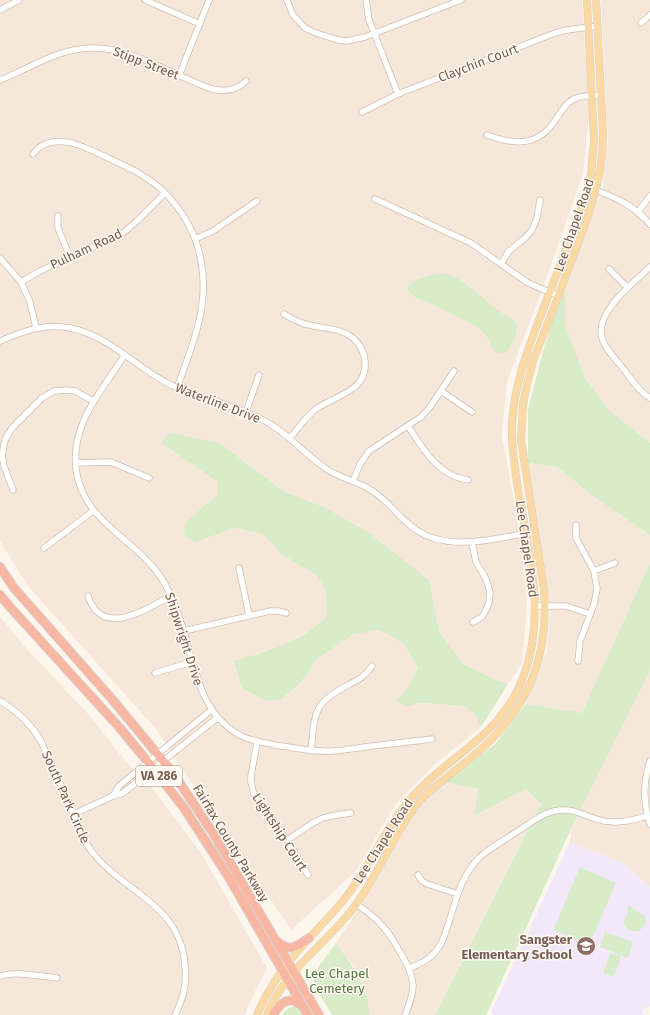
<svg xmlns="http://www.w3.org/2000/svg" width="650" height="1015" font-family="'Fira Sans',sans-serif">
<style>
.residential{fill:#f5e8da}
.education{fill:#f3e8fa}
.green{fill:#d8ecc9}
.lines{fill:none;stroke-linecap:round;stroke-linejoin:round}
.minor-casing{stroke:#d1beb0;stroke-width:7}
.major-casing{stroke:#dad1cd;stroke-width:8}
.highway-casing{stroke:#dad1cd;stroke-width:10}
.minor{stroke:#fff;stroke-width:5.5}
.major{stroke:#fbd9a5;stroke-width:7}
.highway{stroke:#f7b7a3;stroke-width:8}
.labels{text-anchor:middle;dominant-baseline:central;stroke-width:3;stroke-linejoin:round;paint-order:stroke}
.shield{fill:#fffaf3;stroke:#a28b7f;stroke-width:1}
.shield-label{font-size:12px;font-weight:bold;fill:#7a5c4d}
.street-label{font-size:13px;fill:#7a5c4d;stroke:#fffaf3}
.education-label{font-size:13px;font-weight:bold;fill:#785e54;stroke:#fffaf3;text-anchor:end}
.park-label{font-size:13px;fill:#537a41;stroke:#fffaf3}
</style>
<rect width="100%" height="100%" fill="#fdf6ec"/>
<path class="residential" d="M0,0H582L589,115L583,174L541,293L507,381L502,435L520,536L527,605L522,663L508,684L498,681L463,664L439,631L429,580L322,506L285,492L220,443H161L219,482L217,495L187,522L196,542L235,528L263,534L281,554L317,576L325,589L327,616L318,626L284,645L234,661L301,682L317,659L352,635L379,630L404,644L418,668L405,693L395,701L407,706L421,703L463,706L475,714L481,727L434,765L395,805L356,871L291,930L155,728L28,586L0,541Z
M601,0H650V443L610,411L585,378L565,324V282L601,194L608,144Z
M528,463L558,467L591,495L650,535V563L582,714L526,704L547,651L550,610Z
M0,617L27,649L91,717L126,762L150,785L201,853L267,968L248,1005L245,1015H0Z
M650,671V887L623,863L570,842L571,829Z
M445,782L479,789L475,816L526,789L541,803L435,1015H369L366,992L355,968L336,943L372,888L411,817Z"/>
<path class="education" d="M570,842L623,863L650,887V1006L642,1011L644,1015H494L491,1012Z"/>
<path class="green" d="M442,273C463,277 479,295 495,308C501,313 509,317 516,322C519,332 512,345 506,353H500L494,351L487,337L479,328L442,309L415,297L408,291V287C414,278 432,275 442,273Z
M565,282V324L585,378L610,411L650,443V535L591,495L558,467L528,463V409L545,344Z
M169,433L220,443L285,492L322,506L368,532L429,580L439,631L463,664L498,681L508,684L481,727L475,714L463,706L421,703L407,706L395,701L405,692L418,668L404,644L379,630L352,635L317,659L301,682L280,700L267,701L242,688L234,661C267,651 303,642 327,616L325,589L317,576L281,554L263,534L235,528L196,542L184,536L186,522L217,495L218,482L161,443Z
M650,563V671L571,829L486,1015H435L541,804L526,789L474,816L479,789L445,782L495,744L526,704L582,713Z
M580,867L616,883L589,945L553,930Z
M629,905C631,907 633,909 635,910C643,916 648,912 645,925L639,931C631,932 626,930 623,923L628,912L626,910Z
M605,932L633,942L628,958L600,947Z
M336,943C352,965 369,987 369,1015H332L315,986L312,976Z
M610,953L621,956L614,977L603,973Z
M304,984L323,1015H282L285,1011L291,1007H293Z"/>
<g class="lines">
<g class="minor-casing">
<path id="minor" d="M145,0L200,24
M287,0L293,15L305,28L316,33L338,40L347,41L365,37L461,0
M366,0L369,20L398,94
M0,10L19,0
M641,23L650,15
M179,76L209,0
M0,80C31,68 60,47 95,48C127,48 160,68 190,80C199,84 208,89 218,90C230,91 238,89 246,81
M362,112L398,94L555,33L567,30L598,26
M487,135C512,144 536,148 554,122C560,114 564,104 574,99C582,95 592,96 601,95
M33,154C51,129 86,147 108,158C130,168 152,178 169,197C185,215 197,237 201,261C210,306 192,346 177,388
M593,189C619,199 631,204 650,224
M375,199L471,243L528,283L559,296
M638,212L650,196
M58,216V228L70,257
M195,239L213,231L257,201
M0,258L21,282L30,302L36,328
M501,264L509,251L525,238L532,230L537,218L540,200
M650,267C633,284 595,311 602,338C605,349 614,357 621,366C630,377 638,391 650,398
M609,269L628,288
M21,282L40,271L123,233L137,221L165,193
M284,314C292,319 300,323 309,325C321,328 336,328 347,334C355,338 361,346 364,355C372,391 337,394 316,409C306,416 298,429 290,438
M0,341C24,331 44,323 70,328C107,335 135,366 167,383C174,387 182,389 189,392C214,401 240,408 263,420C287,432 303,453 325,468C339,478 357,481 371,490C395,505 403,528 433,538C466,548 501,537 535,532
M124,356C101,392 71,423 76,469C83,525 140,539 165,584C173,599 179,615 184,632C195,669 201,713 238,734C249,741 262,742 275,745C291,747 307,751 323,751C337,752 351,749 364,747C387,744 409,742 432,739
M441,391L472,412
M246,412L259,375
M408,426C423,449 438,476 468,480
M76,463L111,462L149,478
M353,481L360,464L369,451L421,417L430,407L454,371
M13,490L4,466L2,455L5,440L12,428L42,398L54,391L67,390L75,391L93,401
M576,525V538L594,571L597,589L594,604L580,641L578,661
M472,543L476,562L486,579L490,592L489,603L486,610L482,617L473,622
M44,548L93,511
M239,568L249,615
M594,571L615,563
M88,596C102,639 146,609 171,596
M535,606H566L590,614
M184,631L270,611H278L286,613
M155,673L192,662
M0,701C18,711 30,723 41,741C51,765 63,789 73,813C78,825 82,838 90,849C122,893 180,902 185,965C187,982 183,1000 175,1015
M257,742L251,776V782L254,794L287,840L308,875
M311,751C315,713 312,704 348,685C358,680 366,676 372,666
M650,761C643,782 643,803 650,824
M113,796L119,786L211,710
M74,814L113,796L123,793L217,718
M287,840C299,833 310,823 323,818C332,815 342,814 351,813
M418,875L422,881L427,884L458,894
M356,904C378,918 389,931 401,954C407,964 412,973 413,985C413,996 409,1005 405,1015
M409,968C424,963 433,957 441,944C454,915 456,879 481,856C493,846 508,838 521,829C535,820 548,809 565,810C577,810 586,816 596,819C614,825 630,821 647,816
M0,976C18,971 38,976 57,978"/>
</g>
<g class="major-casing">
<path id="major" d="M257,1015C268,989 284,966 303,945C318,928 335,912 349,893C372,862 387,825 413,796C452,753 500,737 523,678C547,615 529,553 518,489C515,468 511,447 512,425C514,382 530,344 545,304C559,269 572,234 585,199L591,174L594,140L587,0
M267,1015C282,975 319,949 346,917C375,884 389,841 415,807C431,787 453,773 472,757C527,712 549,660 544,590L521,440L523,405L527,384L533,361C546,328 559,295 571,262C588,217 603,183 603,133L596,0"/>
</g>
<g class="highway-casing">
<path id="highway" d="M0,567L14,588L111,698L173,773L213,833L319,1015
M0,595L10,607L119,727L148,762L184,808L228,876L308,1015
M277,941C289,953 298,946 309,938
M273,1015C280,1003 290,994 302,1006"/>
</g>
<use href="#minor" class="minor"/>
<use href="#major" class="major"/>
<use href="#highway" class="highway"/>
</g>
<defs>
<g id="school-disc" transform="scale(1)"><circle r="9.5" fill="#8d6e63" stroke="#fffaf3"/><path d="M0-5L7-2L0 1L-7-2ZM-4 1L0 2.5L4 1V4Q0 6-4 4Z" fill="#fff"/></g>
</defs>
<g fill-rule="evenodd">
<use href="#school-disc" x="586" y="946"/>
</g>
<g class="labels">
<rect class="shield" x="136" y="766" width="46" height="20" rx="3"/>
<g class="shield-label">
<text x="159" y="776">VA 286</text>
</g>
<g class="street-label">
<text transform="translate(146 63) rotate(21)">Stipp Street</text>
<text transform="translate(478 63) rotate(-21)">Claychin Court</text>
<text transform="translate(574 225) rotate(-71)">Lee Chapel Road</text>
<text transform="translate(86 249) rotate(-25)">Pulham Road</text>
<text transform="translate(218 403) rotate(21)">Waterline Drive</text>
<text transform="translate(527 549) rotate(82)">Lee Chapel Road</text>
<text transform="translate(184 639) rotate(72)">Shipwright Drive</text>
<text transform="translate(66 797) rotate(66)">South Park Circle</text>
<text transform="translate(280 832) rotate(57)">Lightship Court</text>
<text transform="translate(383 841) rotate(-57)">Lee Chapel Road</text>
<text transform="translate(231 843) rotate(59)">Fairfax County Parkway</text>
</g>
<g class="education-label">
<text x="572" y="939">Sangster<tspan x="572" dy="15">Elementary School</tspan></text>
</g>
<g class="park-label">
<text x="337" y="973">Lee Chapel<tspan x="337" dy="15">Cemetery</tspan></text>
</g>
</g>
</svg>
